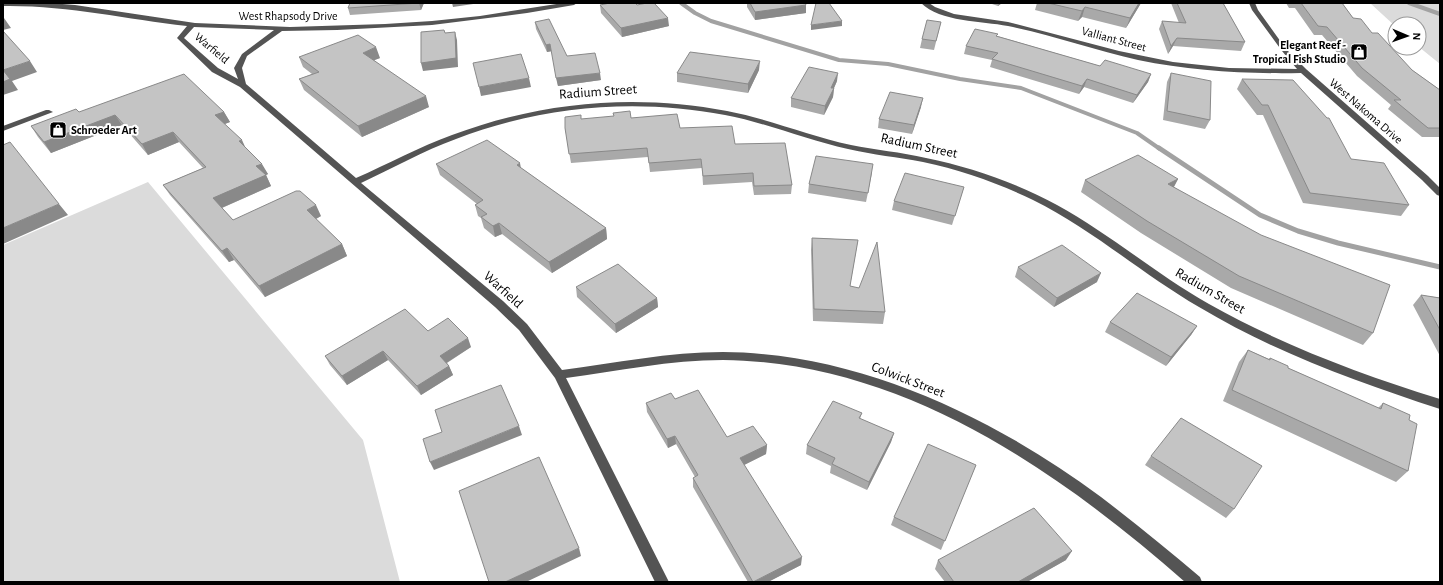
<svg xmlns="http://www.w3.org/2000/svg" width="1443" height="585" font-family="'Alegreya Sans',sans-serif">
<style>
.green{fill:#dbdbdb}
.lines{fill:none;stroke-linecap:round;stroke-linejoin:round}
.stream-far1{stroke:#a2a2a2;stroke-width:4}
.stream{stroke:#a2a2a2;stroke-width:5}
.minor{fill:#545454;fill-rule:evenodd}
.wall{fill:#a9a9a9}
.shaded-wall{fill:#898989}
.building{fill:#c4c4c4;stroke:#898989}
.labels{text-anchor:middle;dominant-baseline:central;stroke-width:4;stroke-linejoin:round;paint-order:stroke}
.far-street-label{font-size:12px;fill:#000;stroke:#fff}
.far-poi-label{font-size:12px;font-weight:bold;fill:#000;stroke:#fff;text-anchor:end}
.street-label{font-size:14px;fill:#000;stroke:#fff}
</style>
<rect width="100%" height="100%" fill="#fff"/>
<path class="green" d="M1370,3H1440V64L1419,47V24H1395V26Z
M148,182L363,440L400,582H3V245Z"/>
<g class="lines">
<path class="stream-far1" d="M681,3L695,13L711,21L839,60L888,64L960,79L1021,88L1137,133L1160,149
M1409,3L1440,14"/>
<path class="stream" d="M1159,148L1260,215L1298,231L1338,243L1440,267"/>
<path class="minor" d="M3,3H50L75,5L195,23L290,27L385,24L432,21L480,16L563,3H577L574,5L527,13L432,25L337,30L282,31L247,56L242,68L246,84L356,178C388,164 419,147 452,135C540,102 634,93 727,111C769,119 809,136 851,145C875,150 901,152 926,158C971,167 1016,183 1057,205C1110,234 1156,274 1209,304C1282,345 1360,374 1440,399V409C1357,382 1274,352 1199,307C1142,274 1092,229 1033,200C998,183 961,170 923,162C898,157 873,155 848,149C807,140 767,123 725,115C634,98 542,106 456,139C423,151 393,168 361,183L503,301L527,324L562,370C615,363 669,352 723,352C860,353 993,417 1101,497C1135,523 1168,550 1200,577L1202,582H1185C1056,469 902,362 723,360C670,360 618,371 566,378L669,582H655L555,378L519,330L495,307L240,87L212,72L177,38L187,26C125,19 66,5 3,6ZM194,27L274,30L242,54L234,68L238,79L218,68L184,38Z
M921,3H929L935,7L954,14L1008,22L1119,51L1173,62L1229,68L1297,69L1282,51L1252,10L1249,3H1255L1258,10L1286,49L1306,69L1428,176L1440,188V196L1437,195L1422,180L1301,73C1246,74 1192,71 1138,60C1094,50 1052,35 1008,26C982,21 940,22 921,3Z
M46,110H49L53,112L3,131V126Z"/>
</g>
<path class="wall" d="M350,3H424L421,10L350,15L348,8Z
M747,3H805L806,13L755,20L747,7Z
M989,3H1002L998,6Z
M1037,3H1141L1126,28L1082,17L1078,21L1035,10Z
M1171,3H1223L1245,42L1241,51L1173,46L1168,54L1159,29L1162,21L1179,23Z
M1286,3H1342L1353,18L1372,33L1412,70L1440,90V137H1422L1388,109L1391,105L1357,76L1322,35H1314L1295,8H1289Z
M600,5H637L669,26L622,37L601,13Z
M535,22L567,56L601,80L558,86L552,51L547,52L536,29Z
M941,22L934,50L920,48L922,39Z
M997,36L1100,66L1151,74L1148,82L1133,103L1084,87L1079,94L990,67L992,60L964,54L966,46Z
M299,57L380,58L374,60L429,107L362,137L304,90L299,79L312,74L303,67Z
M759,70L748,93L677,82V73Z
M1171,73L1210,120L1205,129L1163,120L1167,82Z
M1242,79L1351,159L1409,205L1401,216L1303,203L1263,115H1257L1237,89Z
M837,81L834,88L833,97L824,115L791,107V98Z
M921,107L912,134L878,128L879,119Z
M79,112H224L230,122L224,124L245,147L268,174L266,175L271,186L222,208L233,220L321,216L316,219L342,244L347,256L265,297L234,260L229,262L170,195L163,185L203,168L179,142L148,155L122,125L51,153L38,137L31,126Z
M581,115V119L631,118L680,128L735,144L792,185L791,194L754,195L752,182L703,185L702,168L650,172L648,157L571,163L565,128Z
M436,164L521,168L606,228L607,239L552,273L502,234L495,237L484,228L481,218L478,216L475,205L477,204L440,175Z
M872,173L866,202L808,193L809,184Z
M1178,179L1174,187L1373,333L1363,345L1231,288L1141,233L1081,192L1085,180Z
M964,187L952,225L892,210L894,201Z
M812,238L858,240L850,286L885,312L883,324L813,321L811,250Z
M1018,267L1097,282L1054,307L1015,277Z
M576,287L657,298L658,307L616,333L577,297Z
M1421,295L1440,298V356L1413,305Z
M1110,322L1197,326L1191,335L1166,366L1105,332Z
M428,331L471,347L447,363L449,366L453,375L421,395L388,360L347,385L330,365L325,356Z
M1248,350L1269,359L1270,358L1288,368L1378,408L1383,403L1409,420L1408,471L1396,482L1223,401L1239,362Z
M675,399L727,437L767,445L766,454L744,465L801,565L768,582H748L693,487V478L695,477L676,444L668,448L647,412L646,403Z
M862,413L860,419L894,433L891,442L867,490L830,473L831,466L806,454L807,445Z
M1151,456L1234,509L1226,518L1145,465Z
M976,465L941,550L891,525L894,517Z
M938,560H1066L1027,582H945L935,569Z"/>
<path class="shaded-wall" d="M419,3H424L421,10Z
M452,3H480L453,7Z
M999,3H1002L998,6Z
M1139,3H1141L1126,28L1130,18Z
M806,5V13L755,20V12Z
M1085,7L1082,17L1078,21L1082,11Z
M3,18H4L11,28L3,30Z
M668,18L669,26L622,37L621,28Z
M842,21V26L811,30V25Z
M455,32L457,40L458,67L423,71L421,63Z
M1177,38L1173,46L1168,54L1171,46Z
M550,44L552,51L547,52L546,45Z
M376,47L380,58L367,63L363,53Z
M30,61L37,72L12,81L18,90L3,95V70Z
M760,61L759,70L748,93V84Z
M600,73L601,80L558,86L556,78Z
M838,73L837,81L830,97L831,88Z
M1151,74L1148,82L1133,103L1137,95Z
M529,78L531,87L481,96L479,87Z
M1087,79L1084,87L1079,94L1082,86Z
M834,88L833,97L824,115L825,106Z
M426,96L429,107L362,137L358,126Z
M923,98L921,107L912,134L914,125Z
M224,112L230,122L220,126L215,115Z
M115,115L122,125L51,153L44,142Z
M173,132L179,142L148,155L142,144Z
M242,140L247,151L239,141Z
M520,163L522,174L517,165Z
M262,164L268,174L266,175L271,186L219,209L213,198L256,166Z
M1178,179L1172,190L1168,184Z
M59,204L68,215L3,244V228Z
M316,205L321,216L312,221L307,210Z
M499,223L502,234L495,237L493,226Z
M606,228L607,239L552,273L549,262Z
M342,244L347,256L265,297L259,286Z
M227,248L234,260L229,262L222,251Z
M1101,273L1097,282L1054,307L1057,298Z
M657,298L658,307L616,333L615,324Z
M1197,326L1191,335L1166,366L1171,357Z
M468,338L471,347L443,365L440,356Z
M383,351L388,360L347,385L342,376Z
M449,366L453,375L421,395L417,386Z
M519,426L522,435L434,470L430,462Z
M894,433L891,442L867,490L869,482Z
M675,436L676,444L668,448L667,439Z
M767,445L766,454L740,467V458Z
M579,548L581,556L526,582H505Z
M1072,551L1066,560L1027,582H1018Z
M802,557L801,565L768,582H753Z"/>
<path class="building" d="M350,3H419L348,8Z
M610,3H635L637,5L647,3H654L668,18L621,28L600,5Z
M750,3H805L806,5L755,12Z
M816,3H829L842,21L811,25Z
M1048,3H1139L1130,18L1085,7L1082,11Z
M1177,3H1223L1245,42L1177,38L1171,46L1162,21L1186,23Z
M1301,3H1342L1353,18L1361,19L1372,33H1378L1412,70L1440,90V128H1428L1394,100H1401L1362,68L1327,27L1318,26Z
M549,19L567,56L595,53L600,73L556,78L550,44L546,45L535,22Z
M927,20L941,22L936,41L922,39Z
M975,29L998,34L996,36L1100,66L1105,60L1151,74L1137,95L1087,79L1082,86L992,59L998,53L966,46Z
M444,30L445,33L455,32L456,58L421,63V32Z
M3,31L30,61L3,70L10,79L3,82Z
M358,35L376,47L363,53L426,96L358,126L299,79L319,72L299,57Z
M690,52L760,61L748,84L677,73Z
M521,54L529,78L479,87L473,63Z
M809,67L838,73L831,88H834L825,106L791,98Z
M1171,73L1211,81L1210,120L1167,111Z
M184,74L224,112L215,115L242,140L239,141L262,164L256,166L266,175L213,198L233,220L296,191H300L316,205L307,210L342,244L259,286L227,248L222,251L163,185L206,167L173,132L142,144L115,115L44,142L31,126L76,109L79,112Z
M1242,79L1293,80L1327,118H1329L1351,159L1384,163L1409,205L1310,193L1268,105H1262Z
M890,92L923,98L914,125L879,119Z
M630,111L631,118L677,114L680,128L732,126L735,144L785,143L792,185L754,186L753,173L703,176L701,159L649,163L647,148L569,154L565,128V117L581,115V119L614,116L613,113Z
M487,140L520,163L517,165L606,228L549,262L499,223L493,226L481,217L487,214L475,205L483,200L436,164Z
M10,142L59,204L3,228V145Z
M1138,155L1178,179L1168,184L1261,235L1390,285L1373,333L1239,276L1147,221L1085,180Z
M816,156L873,164L868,193L809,184Z
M905,173L964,187L955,216L894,201Z
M812,238L858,240L850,286L859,288L877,242L885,312L814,309Z
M1062,245L1101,273L1057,298L1018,267Z
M618,264L657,298L615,324L576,287Z
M1137,293L1197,326L1171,357L1110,322Z
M1421,295L1440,298V330Z
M405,309L428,331L448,318L468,338L440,356L449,366L417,386L383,351L342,376L325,356Z
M1248,350L1270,360V358L1288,366V368L1381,409L1383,403L1410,415L1409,420L1417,424L1408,471L1232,390Z
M501,385L519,426L430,462L423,439L442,432L435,410Z
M698,390L727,437L753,426L767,445L740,458L802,557L753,582L693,478L698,475L675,436L667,439L646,403L671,393L675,399Z
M833,401L862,413L859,418L894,433L869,482L832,464L835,458L807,445Z
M1181,418L1262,466L1234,509L1151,456Z
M928,444L976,465L945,541L894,517Z
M539,457L579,548L505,582H489L459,491Z
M1034,508L1072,551L1018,582H954L938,560Z"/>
<defs>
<g id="shop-square" transform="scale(0.9)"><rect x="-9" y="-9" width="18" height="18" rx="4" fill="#000" stroke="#fff"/><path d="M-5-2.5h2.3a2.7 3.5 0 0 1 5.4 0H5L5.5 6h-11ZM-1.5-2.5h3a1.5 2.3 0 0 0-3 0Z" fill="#fff"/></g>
</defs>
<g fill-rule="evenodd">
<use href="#shop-square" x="1359" y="52"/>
<use href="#shop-square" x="58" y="130"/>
</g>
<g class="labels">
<g class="far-street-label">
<text x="288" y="16">West Rhapsody Drive</text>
<text transform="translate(1114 39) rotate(15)">Valliant Street</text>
<text transform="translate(212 48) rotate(40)">Warfield</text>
<text transform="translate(1366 111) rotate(41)">West Nakoma Drive</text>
</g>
<g class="far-poi-label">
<text x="1346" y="45">Elegant Reef -<tspan x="1346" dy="14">Tropical Fish Studio</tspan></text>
<text x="71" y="130" text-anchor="start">Schroeder Art</text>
</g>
<g class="street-label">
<text transform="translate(598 92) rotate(-4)">Radium Street</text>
<text transform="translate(919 146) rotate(12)">Radium Street</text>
<text transform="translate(503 290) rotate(42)">Warfield</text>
<text transform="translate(1210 291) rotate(30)">Radium Street</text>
<text transform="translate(908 380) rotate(21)">Colwick Street</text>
</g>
</g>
<rect width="1443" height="585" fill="none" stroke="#000000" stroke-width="8"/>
<g transform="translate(1407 36) rotate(92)"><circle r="19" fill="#ffffff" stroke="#999999"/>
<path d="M0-3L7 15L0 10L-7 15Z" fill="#000000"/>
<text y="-6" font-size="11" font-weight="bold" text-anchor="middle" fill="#000000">N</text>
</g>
</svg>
